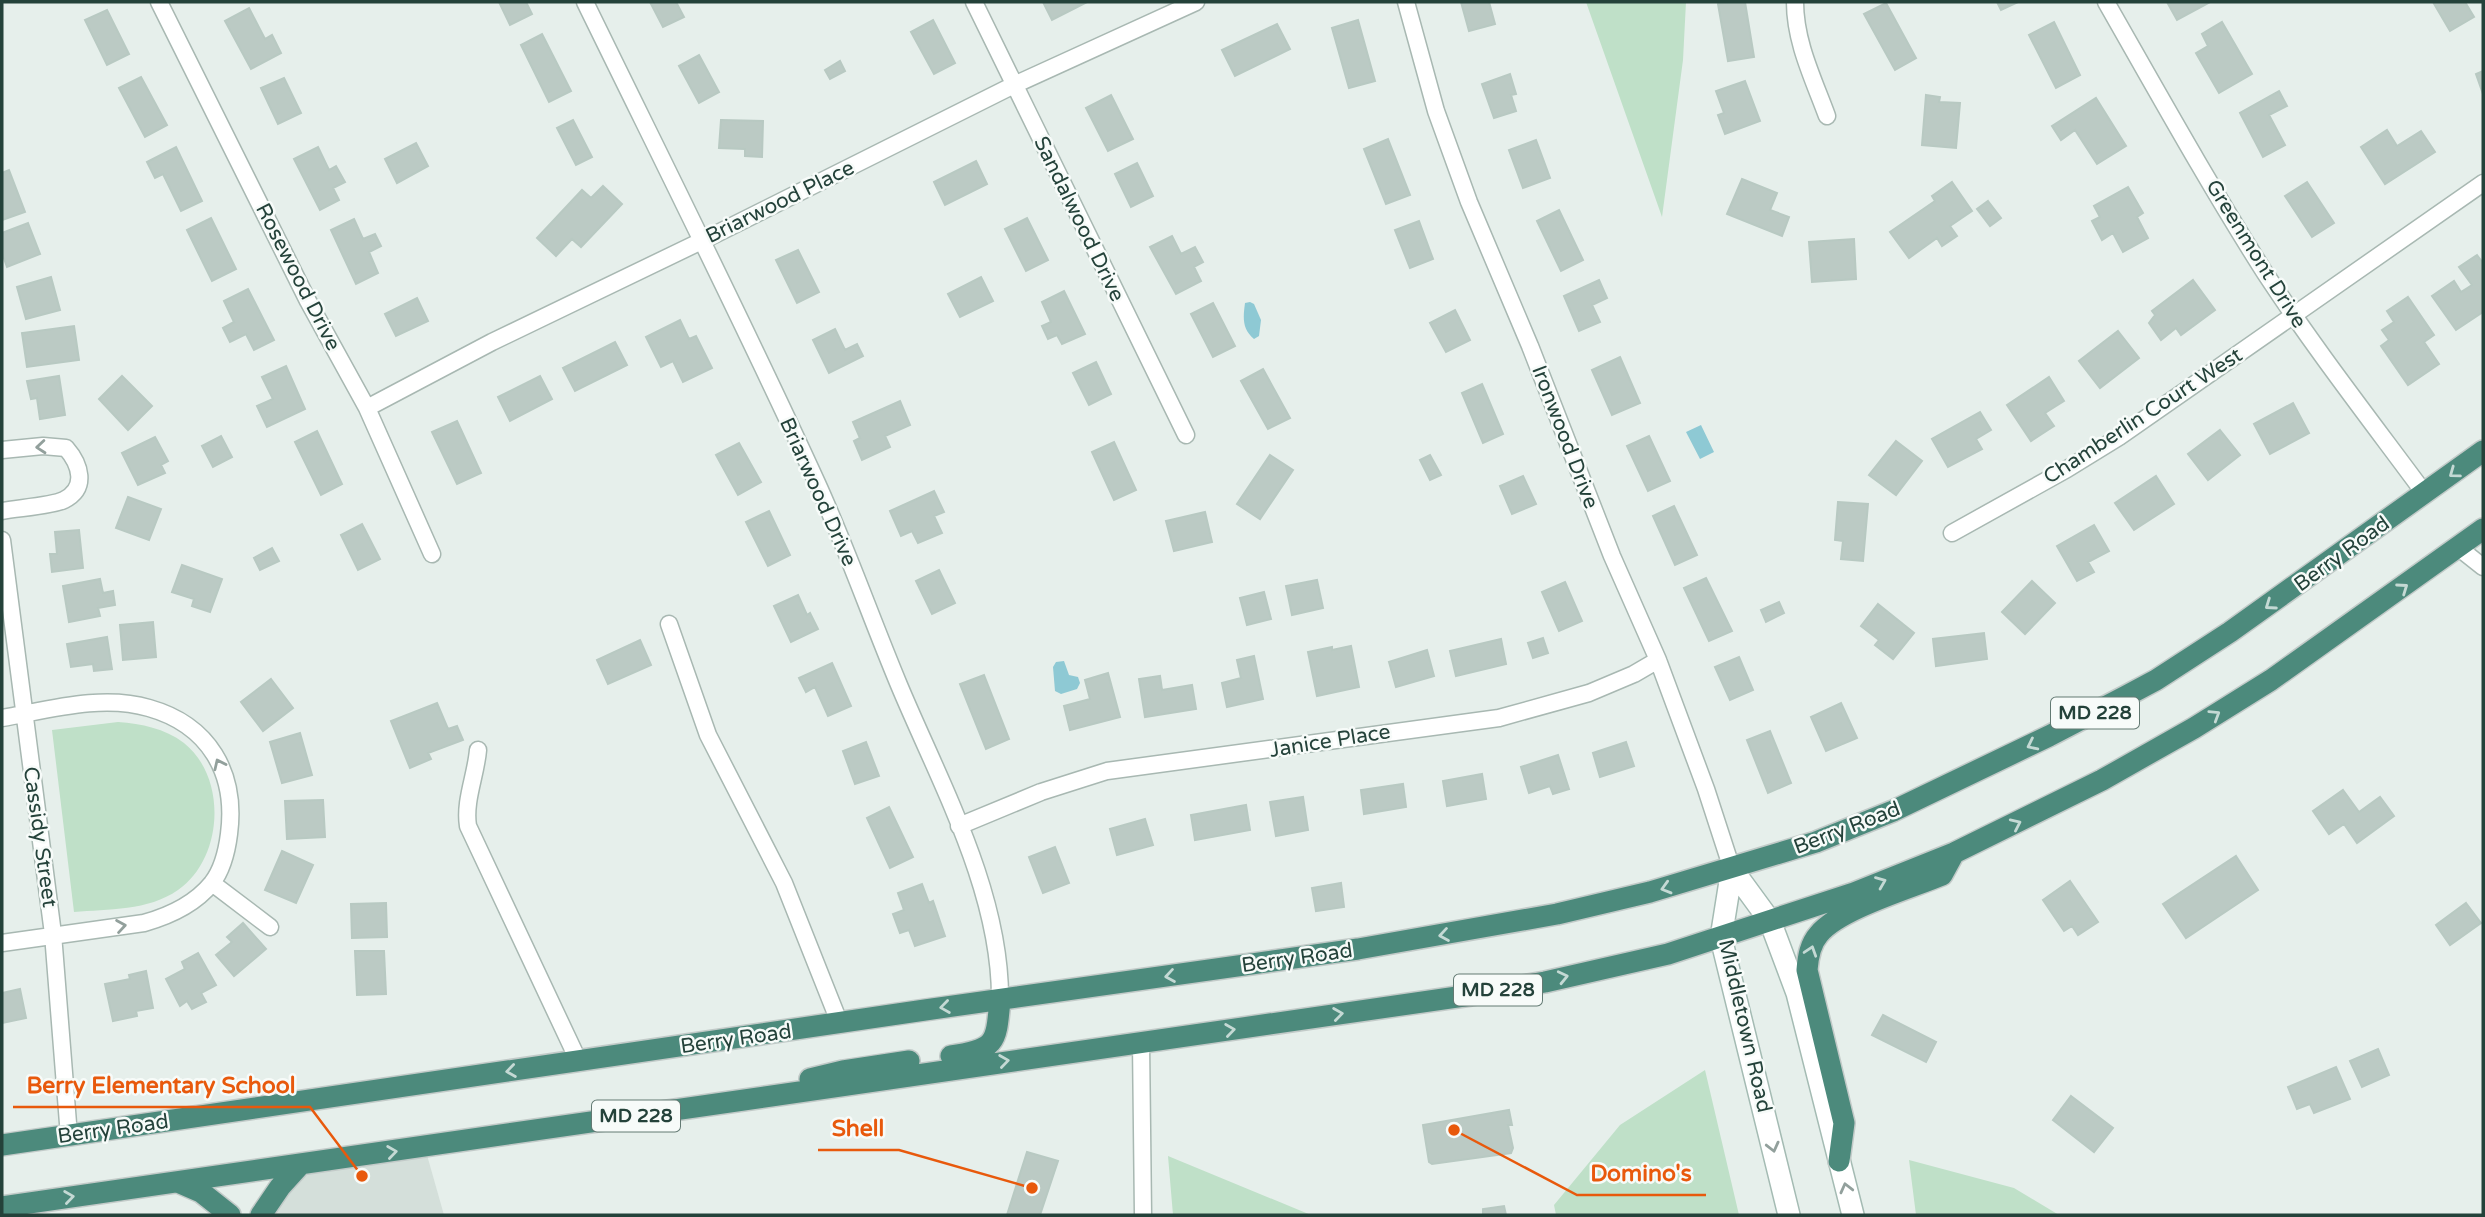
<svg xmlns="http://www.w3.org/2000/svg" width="2485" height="1217" font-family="'Varela Round',sans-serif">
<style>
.built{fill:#d4dfda}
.green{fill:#bfe0c8}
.water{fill:#8ec9d4}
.building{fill:#bbcac4;stroke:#b8c9c2;stroke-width:2}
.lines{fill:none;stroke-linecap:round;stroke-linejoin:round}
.minor-casing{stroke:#a8b8b2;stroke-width:19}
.secondary-casing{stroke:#a4bbb3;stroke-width:24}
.trunk-casing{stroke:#c2cac8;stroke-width:24}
.minor{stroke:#fff;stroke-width:16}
.secondary{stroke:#fff;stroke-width:21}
.trunk{stroke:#4c8a7c;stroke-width:21}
.oneway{stroke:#92a09c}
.oneway2{stroke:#c4d9d4}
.labels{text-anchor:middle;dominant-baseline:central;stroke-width:5;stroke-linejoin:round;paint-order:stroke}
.shield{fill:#f7fbf9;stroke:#637a73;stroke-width:2}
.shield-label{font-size:19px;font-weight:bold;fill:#24423a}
.street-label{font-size:21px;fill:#24423a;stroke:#f7fbf9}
.leader{fill:none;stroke:#e8590c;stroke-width:2.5}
.callout-dot{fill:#e8590c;stroke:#f7fbf9;stroke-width:2.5}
.callout-label{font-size:23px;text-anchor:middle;font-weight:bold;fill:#e8590c;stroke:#f7fbf9;stroke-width:5;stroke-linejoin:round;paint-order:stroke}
</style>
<rect width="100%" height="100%" fill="#e6efeb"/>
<path class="built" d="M425,1148L444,1215H261L300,1165Z"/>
<path class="green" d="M1586,2H1686L1683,60L1662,217Z
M118,722C142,724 164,728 184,743C228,778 223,859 178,890C148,911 108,909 74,912L52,730Z
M1705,1070L1739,1215H1556L1554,1205L1620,1125Z
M1168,1156L1311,1215H1173Z
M1909,1160L2014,1188L2059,1215H1916Z"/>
<path class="water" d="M1250,302L1254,304L1261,320L1259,336L1254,339C1242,329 1243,318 1245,303Z
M1701,425L1714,452L1700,459L1686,432Z
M1064,661L1069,675L1078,677L1080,683L1077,689L1061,694L1055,691L1053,667L1056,662Z"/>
<path class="building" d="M499,2H526L532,14L510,25Z
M650,2H676L684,17L663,27Z
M1043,2H1087L1052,20Z
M1461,2H1489L1495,24L1469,31Z
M1731,2H1745L1754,57L1728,61L1718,4Z
M1997,2H2018L2001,10Z
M2167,2H2210L2177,20Z
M2433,2H2465L2474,17L2450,31Z
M1886,3L1916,58L1895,70L1864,14Z
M249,8L265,39L272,35L281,53L251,69L225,21Z
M107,10L129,54L107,65L85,20Z
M933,20L955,63L934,74L911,32Z
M1358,20L1375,81L1349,88L1332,28Z
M2054,22L2080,75L2056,88L2029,35Z
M2222,22L2252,74L2219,93L2196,53L2208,46L2202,34Z
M1277,24L1290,49L1235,76L1222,50Z
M542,34L571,91L549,102L521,45Z
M699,55L719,92L699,103L679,66Z
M840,61L845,71L830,79L825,70Z
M2483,71V94L2476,74Z
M1510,74L1516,94L1511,95L1516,111L1494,118L1482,84Z
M141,77L167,125L145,137L119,88Z
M284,78L301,113L278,124L261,88Z
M1745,81L1760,121L1725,134L1718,115L1724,113L1716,91Z
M2279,91L2287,106L2269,115L2285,145L2263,157L2240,113Z
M1111,95L1133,139L1108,151L1086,108Z
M1926,95L1940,97L1939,102L1960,103L1956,148L1922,145Z
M2096,98L2126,146L2097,164L2075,130L2061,140L2052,126Z
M573,120L592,157L576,165L557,128Z
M721,120L763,121L762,157L745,156V149L719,148Z
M2387,130L2397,146L2421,131L2435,152L2385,184L2361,147Z
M1388,139L1410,195L1386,204L1364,149Z
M1536,140L1550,178L1523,188L1509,150Z
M416,143L428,166L397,183L385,159Z
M176,147L202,201L181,211L163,174L155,178L147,162Z
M318,147L329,170L336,166L345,182L333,188L339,200L320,210L294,159Z
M976,161L987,184L945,205L934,182Z
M1137,163L1153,196L1131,207L1115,174Z
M9,170L25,212L2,220V173Z
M1742,179L1777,193L1770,210L1789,217L1782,236L1727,214Z
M1952,182L1972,211L1950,226L1957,236L1942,246L1937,238L1909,258L1890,232L1935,201L1932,196Z
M2307,182L2334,223L2312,237L2285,196Z
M603,186L622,204L581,247L572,239L556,256L537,238L582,190L591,198Z
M2128,187L2143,213L2137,217L2148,238L2123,252L2113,233L2102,240L2092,221L2100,217L2094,206Z
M1988,201L2001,218L1990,226L1977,209Z
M1559,210L1583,260L1561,271L1537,221Z
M211,218L236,269L212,281L187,230Z
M1027,218L1048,260L1026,271L1005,229Z
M354,219L363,239L375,234L381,246L369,252L378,273L356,284L331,230Z
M1419,221L1433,259L1410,268L1395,230Z
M28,223L40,254L7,267L2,253V233Z
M1172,236L1181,254L1195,247L1203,262L1194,267L1201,281L1176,294L1150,247Z
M1854,239L1856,279L1812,282L1809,242Z
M798,250L819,292L797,303L776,260Z
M2477,255L2483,263V312L2456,330L2432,296L2454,281L2461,292L2472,285L2459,267Z
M51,277L60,310L26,319L17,287Z
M981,277L993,301L960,317L948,294Z
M1599,280L1607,298L1592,305L1600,322L1579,331L1564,296Z
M2193,280L2215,310L2181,335L2176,328L2161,340L2149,323L2155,315L2152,311Z
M248,289L274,340L254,350L246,334L230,342L223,328L234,322L224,301Z
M1064,291L1085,334L1062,344L1057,335L1048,339L1042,326L1051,322L1042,302Z
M2408,297L2434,335L2424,342L2439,364L2408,385L2381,346L2389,340L2382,330L2394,322L2387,311Z
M417,298L428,321L396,336L385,314Z
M1213,303L1235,346L1213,357L1191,314Z
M1455,310L1470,340L1446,352L1430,323Z
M680,320L689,339L696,336L712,368L683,382L673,361L661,367L646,337Z
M74,326L79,360L27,367L22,333Z
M835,329L845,350L857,344L863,356L829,373L813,340Z
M2118,331L2139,358L2100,388L2079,361Z
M615,342L627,365L575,391L563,368Z
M1620,357L1640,403L1612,415L1592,370Z
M1096,362L1111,394L1089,405L1073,373Z
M286,366L305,409L267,427L257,406L273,399L262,377Z
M1263,369L1290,418L1268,429L1241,381Z
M59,376L65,415L40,419L37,398L31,399L27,381Z
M122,376L152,406L128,430L99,399Z
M540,376L552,399L510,421L498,397Z
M2049,377L2064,401L2045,413L2054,426L2031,441L2007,405Z
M1482,384L1503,434L1483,443L1462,393Z
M900,401L910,425L885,436L890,447L862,460L854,441L860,438L853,422Z
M2293,403L2309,433L2270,454L2254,424Z
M1980,412L1991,430L1976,439L1982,449L1948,467L1932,439Z
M457,421L481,473L457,484L432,432Z
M2220,430L2240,455L2208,480L2188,454Z
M317,431L342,484L321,495L295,442Z
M221,436L232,457L213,467L202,446Z
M1649,436L1670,481L1648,491L1627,446Z
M155,437L168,461L161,465L165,473L138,485L122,453Z
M1896,441L1922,461L1896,495L1869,475Z
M1114,442L1136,490L1114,500L1092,452Z
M739,443L761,482L738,495L716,455Z
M1270,455L1293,470L1260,519L1237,504Z
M1430,455L1441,475L1430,480L1420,460Z
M1523,476L1536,504L1512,514L1500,486Z
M2156,476L2174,504L2134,530L2115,503Z
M934,491L944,512L934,516L942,533L918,543L912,531L901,536L890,511Z
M128,497L161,509L149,540L116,528Z
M1838,502L1868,504L1863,561L1841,559L1843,541L1835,540Z
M1674,506L1697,555L1675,565L1653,516Z
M769,511L790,555L768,566L746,522Z
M1205,512L1212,542L1174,551L1166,521Z
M362,524L380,559L358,570L341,535Z
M2094,525L2109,551L2088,562L2094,572L2077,581L2057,546Z
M79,530L83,568L52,572L50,554H57L55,532Z
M272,548L279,561L260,570L254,558Z
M182,565L222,579L210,612L192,606L194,599L172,592Z
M939,570L955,603L932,614L916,581Z
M1706,578L1732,631L1709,641L1684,588Z
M100,579L103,593L113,591L115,605L98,608L100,616L69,622L63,586Z
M1317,580L1323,608L1292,615L1286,586Z
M2032,581L2055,603L2025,634L2002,612Z
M1565,582L1582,621L1559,631L1542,592Z
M1264,592L1271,619L1247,625L1240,598Z
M798,595L807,615L810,613L818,629L791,642L774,606Z
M1779,602L1784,613L1766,622L1761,610Z
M1878,604L1914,633L1893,659L1875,645L1879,640L1861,626Z
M153,622L156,657L123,660L120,625Z
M1984,633L1987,659L1936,666L1933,639Z
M107,637L112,669L94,671L93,664L71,667L67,644Z
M1543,638L1548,653L1533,658L1528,643Z
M1501,639L1506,664L1456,676L1450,651Z
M640,640L651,665L608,684L597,660Z
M1351,646L1359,687L1317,696L1308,652L1332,647V650Z
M1427,650L1434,676L1396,687L1389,662Z
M1254,656L1263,699L1227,707L1222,683L1241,678L1237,660Z
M1739,657L1753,690L1730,700L1715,667Z
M832,663L851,706L828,716L815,687L806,692L799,678Z
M1108,673L1120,717L1070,730L1064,706L1090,699L1085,680Z
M984,675L1009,739L986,749L960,684Z
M1160,676L1162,690L1192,685L1196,709L1145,717L1139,679Z
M271,679L293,708L263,731L241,702Z
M437,703L448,729L457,726L463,740L428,753L431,759L410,768L391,721Z
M1841,703L1857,738L1826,751L1811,717Z
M1770,731L1791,783L1768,793L1747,740Z
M300,733L312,775L282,783L270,742Z
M866,742L879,776L855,784L843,751Z
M1626,742L1634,766L1600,777L1593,753Z
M1558,755L1569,789L1553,794L1550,786L1529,793L1521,767Z
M1482,774L1486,799L1447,806L1443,781Z
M1403,784L1406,807L1364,814L1361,790Z
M2343,790L2359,812L2380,797L2394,816L2357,843L2344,824L2329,834L2313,811Z
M1303,797L1308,830L1276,836L1270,802Z
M323,800L325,837L287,839L285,801Z
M1246,805L1250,830L1195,840L1191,815Z
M889,807L913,857L890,868L867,818Z
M1145,819L1153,845L1117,855L1110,829Z
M1055,847L1069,883L1043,893L1029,857Z
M282,851L313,865L296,903L265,890Z
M2236,856L2258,890L2186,938L2163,904Z
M2070,881L2098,922L2078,935L2072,926L2064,931L2043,900Z
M1341,883L1344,907L1316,911L1312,888Z
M922,884L929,903L933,901L945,936L915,946L909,930L900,933L893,914L904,910L898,893Z
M386,903L387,937L352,938L351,904Z
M2466,903L2481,923L2450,945L2436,925Z
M243,923L266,949L234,976L216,955L232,942L227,937Z
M355,951H384L386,994L357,995Z
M198,953L216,985L201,993L206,1002L192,1009L187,1001L180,1006L166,979L185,969L182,962Z
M146,971L153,1008L136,1011L137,1016L113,1021L105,984L130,979L129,975Z
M20,989L26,1018L2,1023V993Z
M1883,1015L1936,1042L1926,1062L1872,1035Z
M2378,1049L2389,1075L2362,1087L2350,1061Z
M2336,1067L2350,1099L2314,1113L2310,1104L2297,1109L2288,1087Z
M2071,1096L2113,1128L2094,1152L2053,1120Z
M1509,1110L1512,1125H1508L1513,1148L1511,1153L1432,1164L1429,1162L1423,1125Z
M1027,1152L1058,1161L1040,1215H1007Z
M1504,1206L1506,1215H1483V1209Z"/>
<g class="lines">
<g class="minor-casing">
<path id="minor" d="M159,2L308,301L367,408L432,554
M585,2C663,162 743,321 817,483C847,549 871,618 899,685C940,783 1001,892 1000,1000
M974,2L1186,435
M1406,2L1436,111L1469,202L1530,346L1612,556L1658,660L1706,789L1732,869
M1795,2C1795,42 1813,78 1827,116
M2106,2C2158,93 2209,185 2265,273C2315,349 2371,421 2425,494
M367,408L492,342L716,234L1014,85L1196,2
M2,450L43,446L66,448C80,464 88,488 64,500C52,506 17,508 2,511
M1952,533L2067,469L2119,437L2483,183
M2,540L53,934L69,1136
M2459,548L2483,567
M669,624L708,735L784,883L840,1024
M2,718C48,710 102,694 149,708C209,725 237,773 229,834C227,850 222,870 212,883C195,904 169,916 144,923L2,943
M478,750C476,775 464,801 468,826L579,1062
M959,826L1041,792L1107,771L1499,718L1589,693L1634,674L1658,660
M212,883L270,927
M1141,1042L1143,1215"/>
</g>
<g class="secondary-casing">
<path id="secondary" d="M1732,869L1770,921L1797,993L1853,1215
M1732,869L1721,938L1789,1215"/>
</g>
<g class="trunk-casing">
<path id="trunk" d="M951,1056C997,1049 996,1043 1000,1000
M810,1079L843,1071L909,1061
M2,1145L925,1010L1358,949L1557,914L1650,892L1816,842L1893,811L2049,736L2126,696L2156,680L2230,632L2483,451
M1839,1161L1844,1123L1807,970C1808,957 1810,944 1819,934C1839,909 1911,888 1942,875L1954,853
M178,1182L201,1192L230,1215
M2,1207L1471,995L1545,982L1668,954L1854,893L1954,853L2102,780L2194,728L2271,680L2483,529
M261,1215L280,1187L300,1165"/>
</g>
<use href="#minor" class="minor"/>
<use href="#secondary" class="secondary"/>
<use href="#trunk" class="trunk"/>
</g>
<defs><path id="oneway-chevron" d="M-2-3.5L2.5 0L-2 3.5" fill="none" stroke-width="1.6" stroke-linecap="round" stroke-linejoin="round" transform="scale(1.75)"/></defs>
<g class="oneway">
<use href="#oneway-chevron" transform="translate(41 447) rotate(175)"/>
<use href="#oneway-chevron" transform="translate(219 764) rotate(-115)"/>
<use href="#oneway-chevron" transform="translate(121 926) rotate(-9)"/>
<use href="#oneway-chevron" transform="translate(1773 1147) rotate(76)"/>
<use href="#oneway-chevron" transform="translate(1846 1188) rotate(-104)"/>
</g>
<g class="oneway2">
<use href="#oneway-chevron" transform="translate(2454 473) rotate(144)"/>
<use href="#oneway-chevron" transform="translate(2403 588) rotate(-35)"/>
<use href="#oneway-chevron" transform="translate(2270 605) rotate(145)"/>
<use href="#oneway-chevron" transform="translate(2215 715) rotate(-32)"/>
<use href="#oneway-chevron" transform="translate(2032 745) rotate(154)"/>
<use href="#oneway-chevron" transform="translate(2016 824) rotate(-25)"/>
<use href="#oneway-chevron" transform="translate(1881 882) rotate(-22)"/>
<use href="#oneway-chevron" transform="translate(1666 888) rotate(164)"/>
<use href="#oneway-chevron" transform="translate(1444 935) rotate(171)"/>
<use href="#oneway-chevron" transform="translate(1811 951) rotate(-72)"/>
<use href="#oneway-chevron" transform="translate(1170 976) rotate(171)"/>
<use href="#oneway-chevron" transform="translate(1563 977) rotate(-13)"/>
<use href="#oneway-chevron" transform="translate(945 1007) rotate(172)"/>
<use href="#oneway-chevron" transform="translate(1338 1014) rotate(-8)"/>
<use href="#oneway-chevron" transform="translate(1230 1030) rotate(-8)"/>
<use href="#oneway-chevron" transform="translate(1004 1061) rotate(-8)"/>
<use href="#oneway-chevron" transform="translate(511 1071) rotate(172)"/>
<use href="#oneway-chevron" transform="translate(392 1152) rotate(-8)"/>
<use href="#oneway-chevron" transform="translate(69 1197) rotate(-8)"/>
</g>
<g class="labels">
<g class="shield">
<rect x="2051" y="697.5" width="88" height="31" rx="5"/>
<rect x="1454" y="974.5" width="88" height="31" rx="5"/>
<rect x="592" y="1100.5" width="88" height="31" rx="5"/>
</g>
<g class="shield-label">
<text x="2095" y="713">MD 228</text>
<text x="1498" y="990">MD 228</text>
<text x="636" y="1116">MD 228</text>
</g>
<g class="street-label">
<text transform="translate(780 202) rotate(-26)">Briarwood Place</text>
<text transform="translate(1079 219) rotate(64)">Sandalwood Drive</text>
<text transform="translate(2256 254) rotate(58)">Greenmont Drive</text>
<text transform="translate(298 277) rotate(63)">Rosewood Drive</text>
<text transform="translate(2143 416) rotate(-33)">Chamberlin Court West</text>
<text transform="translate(1565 437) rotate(69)">Ironwood Drive</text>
<text transform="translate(818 492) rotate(66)">Briarwood Drive</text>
<text transform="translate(2342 554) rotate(-36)">Berry Road</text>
<text transform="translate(1330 741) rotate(-9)">Janice Place</text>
<text transform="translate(1847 828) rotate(-21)">Berry Road</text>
<text transform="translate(40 837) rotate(82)">Cassidy Street</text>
<text transform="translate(1297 958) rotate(-8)">Berry Road</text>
<text transform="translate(1745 1026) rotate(77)">Middletown Road</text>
<text transform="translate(736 1039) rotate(-8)">Berry Road</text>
<text transform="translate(113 1129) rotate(-8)">Berry Road</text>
</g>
</g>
<path class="leader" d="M362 1176L310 1107H13M1032 1188L899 1150H818M1454 1130L1577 1195H1706"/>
<g class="callout-dot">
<circle cx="362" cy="1176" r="7"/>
<circle cx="1032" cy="1188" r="7"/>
<circle cx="1454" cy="1130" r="7"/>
</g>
<g class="callout-label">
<text x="161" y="1093">Berry Elementary School</text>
<text x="858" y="1136">Shell</text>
<text x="1641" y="1181">Domino's</text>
</g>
<rect width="2485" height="1217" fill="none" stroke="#24423a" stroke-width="7"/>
</svg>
